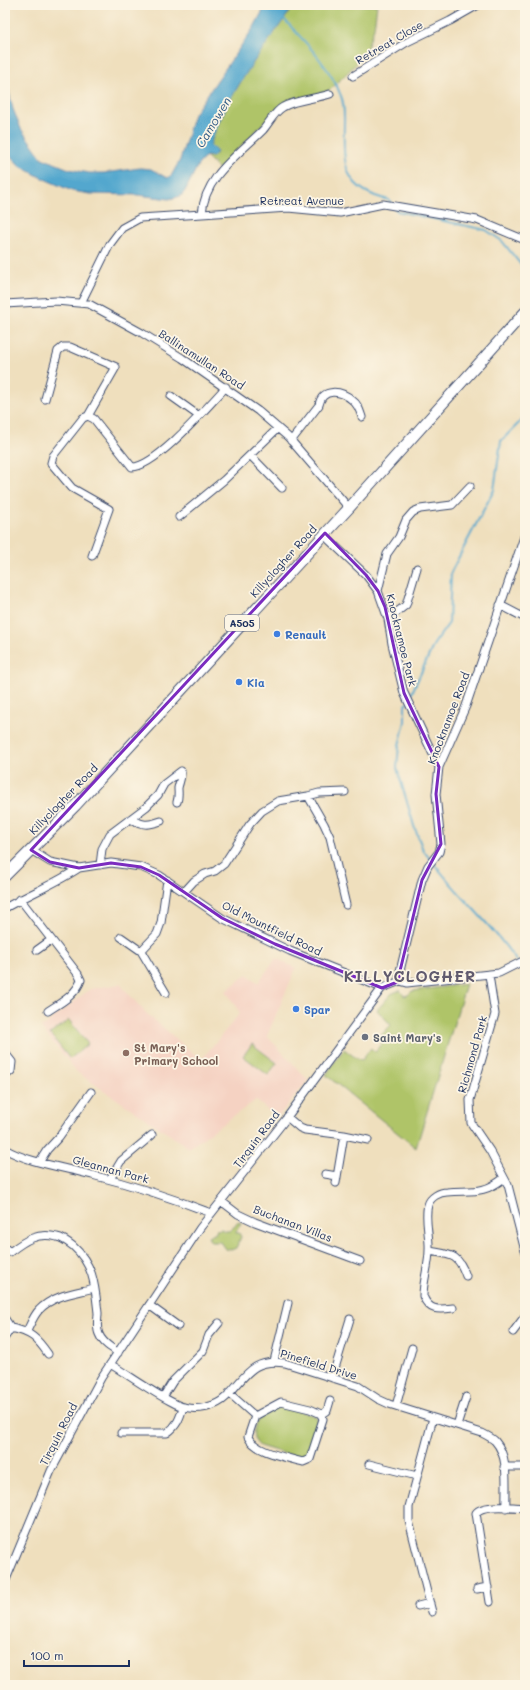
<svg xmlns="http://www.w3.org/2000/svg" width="530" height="1690" font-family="Mali,sans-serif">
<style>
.built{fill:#f5d2c2}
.green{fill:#afc468;stroke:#657a63}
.water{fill:#52a7ce;stroke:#366b96}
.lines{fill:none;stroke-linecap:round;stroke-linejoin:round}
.stream{stroke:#52a7ce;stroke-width:2}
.minor-casing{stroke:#3b496c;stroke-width:9}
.highway-casing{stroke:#3b496c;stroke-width:12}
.minor{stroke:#fff;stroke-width:7}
.highway{stroke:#fff;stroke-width:10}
.marked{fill:none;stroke:#7b2cbf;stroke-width:3;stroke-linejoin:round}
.shop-dot{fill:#3f7fe0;stroke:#fcf5e5;stroke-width:1.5}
.worship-dot{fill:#6b7280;stroke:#fcf5e5;stroke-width:1.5}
.education-dot{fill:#8d6e63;stroke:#fcf5e5;stroke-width:1.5}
.labels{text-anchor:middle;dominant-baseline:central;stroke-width:3.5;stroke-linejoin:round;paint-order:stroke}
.shield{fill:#fcf5e5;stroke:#5e6a86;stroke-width:1}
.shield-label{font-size:10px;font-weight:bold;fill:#1b2f5e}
.street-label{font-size:11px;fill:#1b2f5e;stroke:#fcf5e5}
.shop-label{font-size:11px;font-weight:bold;fill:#366cbe;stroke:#fcf5e5;text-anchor:start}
.worship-label{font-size:11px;font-weight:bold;fill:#5b616d;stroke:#fcf5e5;text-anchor:start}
.education-label{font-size:11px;font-weight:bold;fill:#785e54;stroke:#fcf5e5;text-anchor:start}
.water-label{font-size:12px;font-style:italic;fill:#2e5985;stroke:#fcf5e5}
.district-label{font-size:15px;font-weight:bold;letter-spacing:1px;fill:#605a6e;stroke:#fcf5e5}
</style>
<rect width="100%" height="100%" fill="#fcf5e5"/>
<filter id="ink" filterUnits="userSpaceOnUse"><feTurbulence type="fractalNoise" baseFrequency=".025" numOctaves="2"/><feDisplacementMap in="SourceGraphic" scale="8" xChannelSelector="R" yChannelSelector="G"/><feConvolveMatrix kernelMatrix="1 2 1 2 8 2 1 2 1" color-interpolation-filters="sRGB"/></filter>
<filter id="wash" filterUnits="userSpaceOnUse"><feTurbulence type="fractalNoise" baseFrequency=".012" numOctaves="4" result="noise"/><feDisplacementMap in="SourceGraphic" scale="16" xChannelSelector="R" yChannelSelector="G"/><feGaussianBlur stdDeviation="0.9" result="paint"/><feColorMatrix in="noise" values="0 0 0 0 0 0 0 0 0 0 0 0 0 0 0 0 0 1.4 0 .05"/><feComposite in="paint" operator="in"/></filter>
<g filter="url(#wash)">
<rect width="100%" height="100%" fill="#efdfbd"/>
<path class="built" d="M276,958L296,968L267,1036L308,1080L277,1118L256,1100L189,1148L78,1073L41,1028L90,989L120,984L145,1012L201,1060L240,1013L226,991L247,974L258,983Z"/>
<path class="green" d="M292,5H377L374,28L364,56L330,90L280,106L219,169L206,156L213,157L217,152L210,145C226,97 259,54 288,14Z
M466,984L416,1148L326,1075L335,1061L344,1049L356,1058L362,1060L371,1048L375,1052L384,1040L381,1035L391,1025L377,1010L391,994L400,990L404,996L408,995L412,991Z
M69,1020L88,1044L70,1059L50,1034Z
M252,1044L277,1063L268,1075L243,1056Z
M237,1222L241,1223L236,1232V1233H239L241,1237L236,1248L231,1250L225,1249L220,1242H211L208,1237L216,1233V1230L222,1229L223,1231H229L236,1225Z
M286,1407L315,1416L318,1421L308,1454L303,1459L260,1446C244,1434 261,1411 276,1407C279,1407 283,1407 286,1407Z"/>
<path class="water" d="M266,5H292L288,14C259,54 226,97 210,145L217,152L213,157L206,156L198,165L185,191L181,196L169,199L138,195L90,194L72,191L42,178L20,166L5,150V60L8,88L13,109L21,129L42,158L69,169L89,173H104L140,168L151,169L167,178L171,176L180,160L194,114L254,27Z"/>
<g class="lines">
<path class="stream" d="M283,18C304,41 330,66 341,96C345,105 344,117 344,126C343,166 344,190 389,200L391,203
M395,208L397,211L486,230L502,241L525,270
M409,699L434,644L449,623L451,572L494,490L501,441L525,417
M407,703L405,706V722L399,745L397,768L414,826L423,850L430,859
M433,862C463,902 500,931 525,975"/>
</g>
</g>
<g filter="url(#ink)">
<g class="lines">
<g class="minor-casing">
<path id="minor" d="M353,76L407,42L450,21L478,5
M330,94C315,99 297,99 283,107C275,111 269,123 263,130C239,154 204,177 202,214L288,208L340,213L383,204L477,220L525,240
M81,303L110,244L122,228L140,218L202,214
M5,304L56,301L89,304L142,333L182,358L258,411L288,437L349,508
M171,396L199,416
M45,399L58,351L63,347H70L116,367L88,416
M291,441L319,405C322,388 341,390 352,400C358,404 360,411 362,417
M250,455L282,488
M179,517L224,480L278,428
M325,533L329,540L366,575L378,591L388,619L392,644L404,693L439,767
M92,556L109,509L72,488L51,463L53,456L83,418L88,416L94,419L132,467C156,467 208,406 226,387
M378,591L387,554L399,537L406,520L413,512L420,509L452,505L470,486
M500,605L525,618
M388,619L406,605L417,568
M308,796L319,793L345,792
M130,819C143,825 147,826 161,821
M31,850L50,862L79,868L111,863L141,867L159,875L222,918L290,951L382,988L400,981
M100,865L102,849L110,834L146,807L158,795L164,784L181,771C182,778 179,782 178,788C178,793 179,796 177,802
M184,892L194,881L205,874L215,871L224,864L250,824L262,811L278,801L308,796L324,824L330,837L346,905
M20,899L78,974L81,980C76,995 60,1003 48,1011
M5,908C29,894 55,884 79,868
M121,937L141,951L166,993
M37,950L51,940
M141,951L157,934L161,923L167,880
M489,975L495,1014L470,1100L471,1123L490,1151L508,1185L525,1251
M400,981L399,975L422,880L428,866L439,852L441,844L436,794L439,767L466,706L525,534
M400,981L407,983L499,973L525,960
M5,1053L12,1062L11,1071L5,1076
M287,1117L300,1128L305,1130L344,1135L368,1140
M5,1149C26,1162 67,1168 92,1175C133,1185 172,1198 211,1213
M40,1161L47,1150L59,1137L91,1092
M325,1174L337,1176
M110,1179L121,1161L152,1135
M336,1183L344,1135
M221,1201L238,1214L255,1222L360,1261
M5,1248L10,1252C25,1240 38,1232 57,1237C63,1238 68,1242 73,1246C94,1265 95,1286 98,1313C98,1319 96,1328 99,1334C102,1343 111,1347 118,1353
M429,1251C451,1255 458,1253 466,1276
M149,1305L178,1326
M453,1308C438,1310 429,1311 423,1296C423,1280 429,1266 429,1250C430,1237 424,1217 428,1205C430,1197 440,1192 447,1192C472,1190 483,1195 504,1178
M5,1319L11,1328C31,1332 37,1338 48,1354
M27,1331C30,1325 34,1315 39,1310C53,1295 75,1293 94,1288
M513,1332L525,1316
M5,1337L11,1328
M274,1361L288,1303
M110,1364C130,1376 149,1390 170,1401C174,1403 179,1406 184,1407C197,1411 216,1407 226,1397C246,1376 252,1358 285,1363L358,1386L378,1399L389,1404L482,1433C486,1435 492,1438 495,1441C510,1458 505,1487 506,1508
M332,1378L350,1319
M229,1393L255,1416L248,1437C256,1453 286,1457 303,1462L310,1459L323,1419L321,1414L310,1409L281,1402L255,1416
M163,1397L173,1381L203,1351L209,1335L219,1323
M396,1406L412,1348
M321,1415L327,1411L330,1401
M457,1425L466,1397
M121,1433H167C177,1426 180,1418 183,1407
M369,1464L417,1476
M504,1467H525
M5,1582L51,1471L101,1378L200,1228L285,1120L382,988
M477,1589L488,1587
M490,1602L476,1513C482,1504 514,1507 525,1508
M418,1606L430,1603
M432,1612L409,1521V1507L433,1418"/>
</g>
<g class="highway-casing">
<path id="highway" d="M5,876L75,806L349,508L525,312"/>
</g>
<use href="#minor" class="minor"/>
<use href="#highway" class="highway"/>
</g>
</g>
<path class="marked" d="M325,533L366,575L378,591L385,607L404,693L439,767L436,794L441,844L422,880L399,975L400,981L382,988L275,944L222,918L159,875L141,867L111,863L79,868L50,862L31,850Z"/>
<g class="shop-dot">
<circle cx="277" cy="634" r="4"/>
<circle cx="239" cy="682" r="4"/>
<circle cx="296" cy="1009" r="4"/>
</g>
<circle class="worship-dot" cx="365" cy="1037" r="4"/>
<circle class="education-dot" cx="126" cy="1053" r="4"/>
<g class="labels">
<rect class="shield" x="225" y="615" width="34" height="16" rx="3"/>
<g class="shield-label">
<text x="242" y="623">A505</text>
</g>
<g class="street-label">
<text transform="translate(389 42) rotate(-30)">Retreat Close</text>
<text x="302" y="200">Retreat Avenue</text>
<text transform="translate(202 359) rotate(33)">Ballinamullan Road</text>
<text transform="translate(283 561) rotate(-48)">Killyclogher Road</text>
<text transform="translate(402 640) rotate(76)">Knocknamoe Park</text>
<text transform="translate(448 718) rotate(-69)">Knocknamoe Road</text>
<text transform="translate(63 799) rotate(-46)">Killyclogher Road</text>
<text transform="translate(272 928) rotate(26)">Old Mountfield Road</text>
<text transform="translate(472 1054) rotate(-74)">Richmond Park</text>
<text transform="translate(256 1139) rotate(-53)">Tirquin Road</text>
<text transform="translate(111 1169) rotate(15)">Gleannan Park</text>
<text transform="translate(293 1223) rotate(21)">Buchanan Villas</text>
<text transform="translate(319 1364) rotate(17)">Pinefield Drive</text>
<text transform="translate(58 1434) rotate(-63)">Tirquin Road</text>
</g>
<g class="shop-label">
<text x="285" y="634">Renault</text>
<text x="247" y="682">Kia</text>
<text x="304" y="1009">Spar</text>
</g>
<g class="worship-label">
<text x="373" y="1037">Saint Mary's</text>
</g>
<g class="education-label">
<text x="134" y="1047">St Mary's<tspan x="134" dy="13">Primary School</tspan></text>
</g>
<g class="water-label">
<text transform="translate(213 122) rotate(-59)">Camowen</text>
</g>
<g class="district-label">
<text x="410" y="976">KILLYCLOGHER</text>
</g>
</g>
<rect width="530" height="1690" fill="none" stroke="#fcf5e5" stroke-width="20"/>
<path d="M24 1660v6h105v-6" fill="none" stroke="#1b2f5e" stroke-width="2"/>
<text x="30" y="1660" font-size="12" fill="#1b2f5e" stroke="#fcf5e5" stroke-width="3" paint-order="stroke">100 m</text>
</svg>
